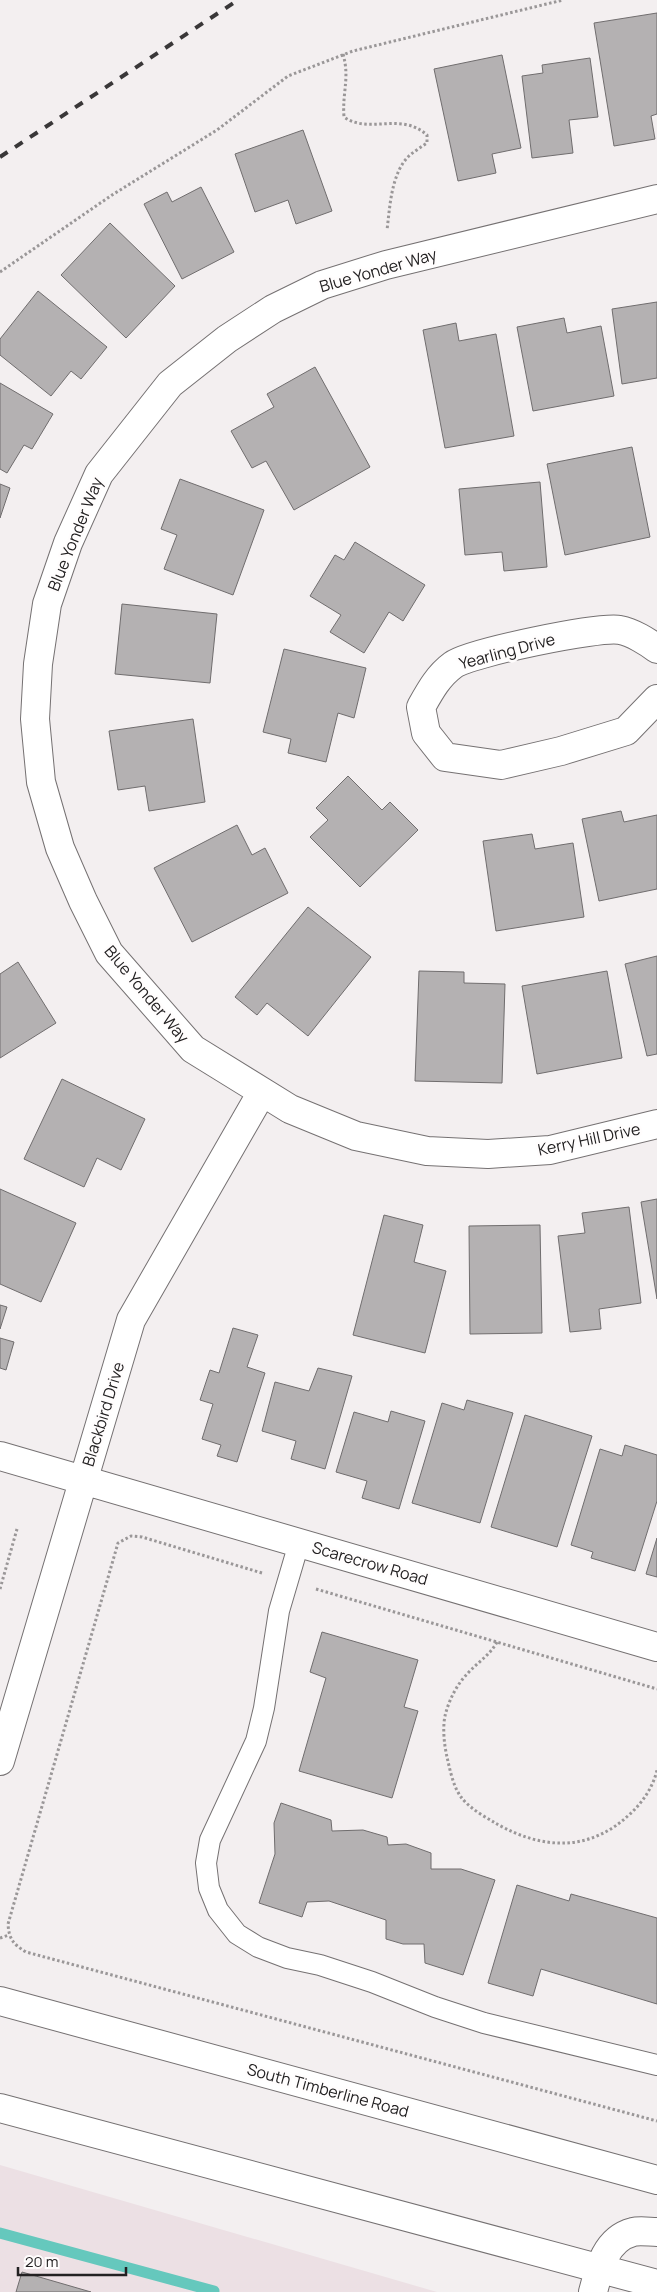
<svg xmlns="http://www.w3.org/2000/svg" width="657" height="2292" font-family="Manrope,sans-serif">
<style>
.built{fill:#ece0e4}
.lines{fill:none;stroke-linecap:round;stroke-linejoin:round}
.stream{stroke:#65c8bd;stroke-width:11}
.building{fill:#b4b1b2;stroke:#706d6e}
.lane-casing{stroke:#757172;stroke-width:22}
.street-casing{stroke:#757172;stroke-width:30}
.primary-casing{stroke:#757172;stroke-width:30}
.path{stroke:#9a9798;stroke-width:3;stroke-dasharray:2.5 2.5;stroke-linecap:butt}
.lane{stroke:#fff;stroke-width:20}
.street{stroke:#fff;stroke-width:28}
.primary{stroke:#fff;stroke-width:28}
.rail{stroke:#393738;stroke-width:4;stroke-dasharray:9 9;stroke-linecap:butt}
.labels{text-anchor:middle;dominant-baseline:central;stroke-width:5;stroke-linejoin:round;paint-order:stroke}
.street-label{font-size:16px;fill:#232122;stroke:#fffdfd}
</style>
<rect width="100%" height="100%" fill="#f3eff0"/>
<path class="built" d="M0,2165L437,2292H0Z"/>
<g class="lines">
<path class="stream" d="M0,2233L214,2291"/>
</g>
<path class="building" d="M657,13V114L651,116L655,139L614,146L594,23Z
M502,55L521,148L492,154L496,173L458,181L434,69Z
M590,58L598,117L569,120L573,153L532,158L522,76L543,73L542,65Z
M303,130L332,211L296,224L288,200L255,212L235,154Z
M201,187L234,252L182,279L144,204L167,192L172,202Z
M110,223L175,286L126,338L61,275Z
M38,291L107,347L81,379L71,371L51,396L0,355V339Z
M657,302V378L622,384L612,309Z
M564,318L567,333L601,326L614,396L533,411L517,327Z
M456,323L459,341L496,334L514,436L445,448L423,330Z
M315,367L370,467L294,510L266,461L252,468L231,431L274,407L267,394Z
M0,383L53,414L32,449L24,445L7,473L0,469Z
M632,447L650,537L565,555L547,464Z
M180,479L264,510L233,595L164,569L177,535L161,529Z
M540,482L547,567L504,571L502,552L465,555L459,489Z
M0,484L10,488L0,518Z
M355,542L425,585L403,621L389,612L364,653L330,632L341,615L310,596L335,555L344,560Z
M122,604L217,614L210,683L115,674Z
M284,649L366,668L354,718L338,713L326,762L288,753L291,739L263,732Z
M193,719L205,802L149,811L145,786L118,790L109,731Z
M348,776L382,810L390,802L418,830L360,887L310,837L328,820L316,808Z
M621,811L624,822L657,815V889L599,901L582,819Z
M237,825L252,855L265,848L288,893L192,942L154,868Z
M532,834L535,849L573,843L584,917L496,931L483,841Z
M308,907L371,957L308,1036L267,1003L257,1015L235,997Z
M657,956V1054L647,1056L625,964Z
M18,962L56,1023L0,1058V974Z
M419,971L464,972V983L505,984L502,1083L415,1081Z
M607,971L622,1058L537,1074L522,986Z
M62,1079L145,1119L121,1170L97,1158L84,1187L24,1159Z
M0,1189L76,1223L41,1302L0,1284Z
M657,1199V1299L641,1202Z
M629,1207L641,1303L599,1309L601,1329L570,1332L558,1236L585,1233L582,1213Z
M384,1215L423,1225L414,1262L446,1271L425,1353L353,1335Z
M540,1225L542,1333L470,1334L469,1226Z
M0,1305L7,1307L0,1329Z
M233,1328L258,1335L247,1367L265,1373L237,1462L217,1456L221,1445L202,1439L213,1404L200,1400L210,1370L219,1373Z
M0,1338L14,1342L6,1370L0,1368Z
M318,1368L352,1376L325,1469L291,1459L296,1441L262,1431L275,1382L309,1391Z
M467,1400L513,1413L480,1523L412,1503L442,1403L464,1410Z
M391,1411L425,1421L399,1509L362,1498L367,1481L336,1472L354,1412L388,1422Z
M525,1415L592,1436L557,1547L491,1527Z
M625,1445L657,1455V1501L635,1571L591,1558L593,1552L571,1545L600,1449L622,1456Z
M657,1538V1577L646,1574Z
M322,1632L418,1660L404,1707L418,1711L392,1798L299,1771L326,1678L310,1672Z
M281,1803L331,1820L332,1831L363,1830L387,1837L388,1845L406,1844L431,1853V1869H461L495,1880L463,1975L425,1963L424,1944H403L386,1939V1920L329,1901L307,1902L302,1917L259,1903L275,1854L274,1823Z
M517,1885L569,1901L571,1894L657,1918V2004L541,1969L533,1996L488,1983Z
M22,2272L91,2292H16Z"/>
<g class="lines">
<g class="lane-casing">
<path id="lane" d="M299,1543L279,1611L264,1708L256,1741L210,1840L206,1863L209,1888L218,1910L237,1934L258,1947L287,1958L320,1965L372,1982L435,2007L484,2023L657,2065"/>
</g>
<g class="street-casing">
<path id="street" d="M657,199L386,265L322,285L273,309L227,339L170,384L99,474L68,543L47,604L38,664L35,719L41,782L60,848L83,901L109,953L193,1049L290,1109L356,1136L427,1151L488,1154L550,1150L657,1124
M657,649C648,642 632,632 620,630C599,626 469,653 453,665C438,676 430,691 421,707L426,733L445,757L501,765L561,751L626,731L657,699
M0,1456L657,1647
M0,1761L131,1320L262,1092"/>
</g>
<g class="primary-casing">
<path id="primary" d="M0,2001L657,2180
M0,2108L657,2284
M593,2292C599,2268 606,2239 633,2232C640,2230 650,2232 657,2232"/>
</g>
<path class="path" d="M343,54C350,78 342,93 344,117C370,135 400,111 427,135V143C421,147 415,151 410,155C391,172 390,207 387,230
M0,272L112,195L217,130L288,76L353,51L563,0
M262,1573L142,1537L131,1536L118,1543L8,1924C9,1939 13,1944 26,1952L657,2121
M0,1589L17,1529
M316,1589L657,1689
M497,1642C490,1655 478,1662 468,1673C458,1683 450,1698 446,1712C442,1725 444,1744 447,1757C450,1770 453,1786 461,1797C469,1808 485,1817 497,1824C543,1850 590,1852 630,1814C643,1802 653,1787 657,1770
M0,1938L9,1935"/>
<use href="#lane" class="lane"/>
<use href="#street" class="street"/>
<use href="#primary" class="primary"/>
<path class="rail" d="M0,157L238,0"/>
</g>
<g class="labels">
<g class="street-label">
<text transform="translate(378 270) rotate(-16)">Blue Yonder Way</text>
<text transform="translate(75 534) rotate(-68)">Blue Yonder Way</text>
<text transform="translate(507 651) rotate(-15)">Yearling Drive</text>
<text transform="translate(147 994) rotate(50)">Blue Yonder Way</text>
<text transform="translate(589 1139) rotate(-12)">Kerry Hill Drive</text>
<text transform="translate(103 1414) rotate(-73)">Blackbird Drive</text>
<text transform="translate(370 1563) rotate(16)">Scarecrow Road</text>
<text transform="translate(328 2090) rotate(15)">South Timberline Road</text>
</g>
</g>
<path d="M18 2267v8h108v-8" fill="none" stroke="#232122" stroke-width="2.5"/>
<text x="25" y="2267" font-size="15" fill="#232122" stroke="#fffdfd" stroke-width="4" paint-order="stroke">20 m</text>
</svg>
